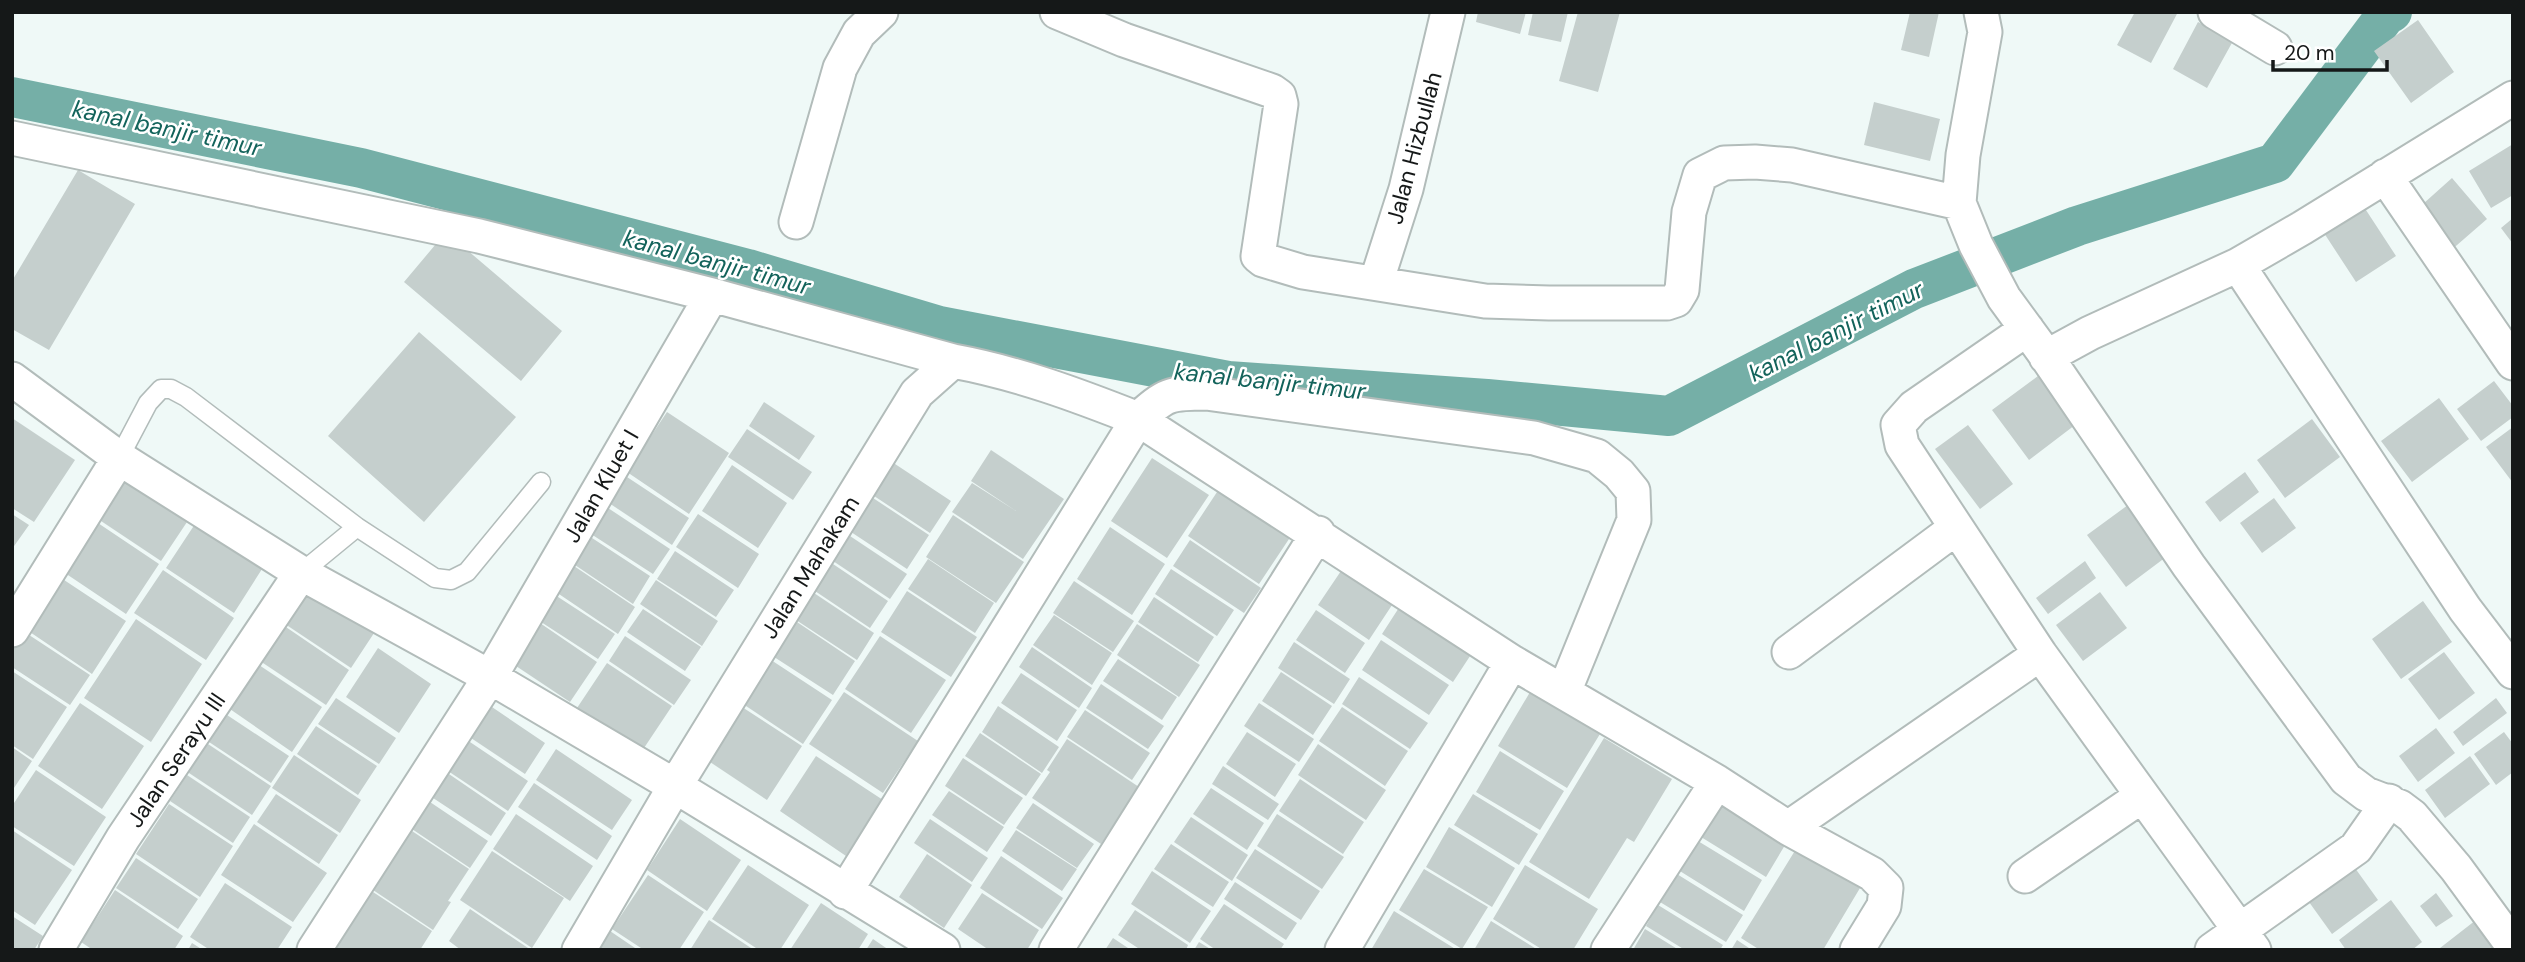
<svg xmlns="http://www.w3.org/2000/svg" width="2525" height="962" font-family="'DM Sans',sans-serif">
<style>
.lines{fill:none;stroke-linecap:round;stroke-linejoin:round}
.canal{stroke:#75afa7;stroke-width:40}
.building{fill:#c5cfcd}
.lane-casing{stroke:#b2bcba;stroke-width:21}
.street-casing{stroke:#b2bcba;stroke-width:37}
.lane{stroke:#fff;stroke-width:18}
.street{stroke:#fff;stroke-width:33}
.labels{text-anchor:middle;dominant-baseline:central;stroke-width:5;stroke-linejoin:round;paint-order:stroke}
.street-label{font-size:23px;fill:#151818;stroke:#fff}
.water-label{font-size:24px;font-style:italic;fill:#13635b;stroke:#fff}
</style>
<rect width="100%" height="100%" fill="#eff9f7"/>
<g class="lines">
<path class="canal" d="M12,97L361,168L748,269L939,326L1228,381L1487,399L1669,416L1914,289L2077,226L2275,163L2386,15L2392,12"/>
</g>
<path class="building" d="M1478,12H1526L1520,34L1476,22Z
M1533,12H1568L1561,42L1528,35Z
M1578,12H1620L1598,92L1559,81Z
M1910,12H1939L1929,57L1901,50Z
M2135,12H2178L2151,63L2117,45Z
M2418,20L2454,72L2411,103L2374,51Z
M2198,22L2233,41L2207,88L2173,69Z
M1874,102L1940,119L1930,161L1864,145Z
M2513,144V195L2491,208L2469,171Z
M78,170L135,204L49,350L12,329V281Z
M2452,178L2487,219L2449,252L2414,212Z
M2364,207L2396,256L2356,282L2324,233Z
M2513,218V244L2501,228Z
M446,232L562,331L521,381L404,282Z
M419,332L516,417L424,522L328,436Z
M2038,376L2075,425L2029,460L1992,410Z
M2494,381L2513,406V417L2481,441L2457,409Z
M2439,398L2469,439L2412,482L2381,441Z
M764,402L815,436L799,460L749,426Z
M667,412L729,453L689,514L627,472Z
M12,418L75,460L34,522L12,508Z
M2312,419L2340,457L2285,498L2257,460Z
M1968,425L2013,484L1980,509L1935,449Z
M2513,427V483L2486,447Z
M747,429L812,472L793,500L728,457Z
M991,450L1064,499L1023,559L952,512L972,483L1016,511L971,481Z
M1152,458L1209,495L1167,558L1111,521Z
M889,460L951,501L930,533L868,492Z
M732,465L787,503L758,548L702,511Z
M122,469L191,516L161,561L92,515Z
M2245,472L2259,492L2220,522L2205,502Z
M627,477L689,518L672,545L609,503Z
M1219,489L1291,536L1259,584L1188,536Z
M873,498L929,535L907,569L851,532Z
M2274,498L2296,528L2262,553L2240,523Z
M2128,505L2166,557L2126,587L2087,535Z
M608,508L670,549L653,574L591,534Z
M12,514L29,525L12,549Z
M698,514L759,554L738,588L676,547Z
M953,515L1024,562L996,603L926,557Z
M89,517L159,564L126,614L56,567Z
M195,524L262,569L234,613L166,568Z
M1110,527L1165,564L1132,615L1077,579Z
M847,534L907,574L890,599L830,559Z
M589,536L650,576L633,604L572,563Z
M1190,540L1261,588L1244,613L1173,566Z
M675,551L734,590L716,617L657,579Z
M928,559L994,603L975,633L908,589Z
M2085,561L2096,578L2048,614L2036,598Z
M830,562L888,601L870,628L812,589Z
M571,564L635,607L618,634L553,590Z
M1343,568L1394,602L1369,640L1318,605Z
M1171,569L1234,610L1217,636L1155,594Z
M163,570L234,618L206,660L134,613Z
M55,574L126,621L92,674L21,626Z
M656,580L718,621L702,646L640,604Z
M1074,581L1134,621L1113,652L1053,613Z
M311,583L378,627L351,668L285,624Z
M811,591L874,633L857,660L793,618Z
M907,591L977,637L951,677L881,632Z
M2100,592L2127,628L2083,661L2056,625Z
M555,595L615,634L598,659L538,620Z
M1154,597L1214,637L1198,662L1138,622Z
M2423,601L2452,642L2401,679L2372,639Z
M1402,603L1474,650L1453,682L1382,634Z
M643,609L701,647L685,671L627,632Z
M1316,610L1365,643L1345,673L1296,640Z
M1054,615L1112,653L1092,685L1033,645Z
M136,619L202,664L151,742L84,698Z
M794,620L855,661L833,695L771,655Z
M537,621L597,662L570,702L510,662Z
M280,623L349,670L326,705L257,659Z
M1137,624L1200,665L1179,697L1117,655Z
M20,629L90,675L70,705L12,667V640Z
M625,636L691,680L674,705L609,661Z
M880,636L946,680L911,733L845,689Z
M1381,640L1449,685L1429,715L1362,670Z
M1294,642L1350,679L1334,704L1278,668Z
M1032,647L1092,688L1079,708L1019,667Z
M378,648L431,684L399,733L346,697Z
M2444,652L2475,693L2439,720L2408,679Z
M768,658L832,700L803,744L740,702Z
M1118,659L1177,697L1162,720L1103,681Z
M256,663L322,707L292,752L227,707Z
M607,663L672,706L640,754L575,711Z
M12,671L67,707L33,759L12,745Z
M1281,672L1332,706L1313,735L1262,701Z
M1021,673L1077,710L1057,741L1001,703Z
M1359,677L1428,723L1410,749L1342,704Z
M1101,684L1164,726L1148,749L1086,708Z
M1533,687L1603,729L1567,788L1498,746Z
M844,692L918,741L883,793L809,744Z
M336,698L396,738L379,764L318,724Z
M2496,698L2507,713L2463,746L2453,732Z
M80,703L144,746L102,809L38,766Z
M1259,703L1314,739L1299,762L1244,726Z
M489,705L545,743L525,774L468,736Z
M998,706L1059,747L1042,773L982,732Z
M742,707L802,746L767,800L707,760Z
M1342,707L1408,751L1385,786L1319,741Z
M1085,710L1150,753L1132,780L1067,737Z
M224,713L289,756L271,783L206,740Z
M316,726L377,766L358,795L297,754Z
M2436,728L2455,753L2418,782L2399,756Z
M1247,732L1296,764L1275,797L1226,764Z
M2504,732L2513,744V772L2496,785L2474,754Z
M980,733L1041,774L1026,796L965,756Z
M1604,738L1672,779L1634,842L1627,838L1589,899L1529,862Z
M1067,739L1139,787L1101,844L1032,798L1050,772L1047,770Z
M467,740L528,781L508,811L448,771Z
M205,742L271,786L252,815L186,771Z
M1318,744L1386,790L1366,820L1298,775Z
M12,747L32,761L12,791Z
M556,749L632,800L612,830L536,780Z
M1500,751L1564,791L1540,830L1476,792Z
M294,755L361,800L340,833L272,788Z
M816,756L883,800L846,856L780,811Z
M2470,756L2490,784L2445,818L2425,790Z
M963,758L1023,798L1004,825L945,786Z
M1223,766L1279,804L1268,820L1212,784Z
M36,770L106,817L74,866L12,826V806Z
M446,772L506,813L491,836L430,796Z
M187,775L250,817L233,843L170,801Z
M1300,779L1364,822L1343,854L1279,811Z
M534,783L612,836L597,860L518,807Z
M1211,788L1264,823L1247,850L1193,814Z
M949,791L1004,827L987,852L932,815Z
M276,794L338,835L319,864L257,822Z
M1473,794L1538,834L1519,865L1454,825Z
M427,800L488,841L470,868L409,827Z
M1723,801L1788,840L1766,877L1701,837Z
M1033,803L1094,844L1077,868L1016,828Z
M169,804L233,846L200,897L136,854Z
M516,814L593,866L570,901L493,849Z
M1277,814L1344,857L1322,889L1257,846Z
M1191,817L1248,855L1232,881L1174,842Z
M680,819L741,860L707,911L647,870Z
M930,819L988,858L972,882L914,843Z
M254,824L327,873L293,922L221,875Z
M1449,827L1515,868L1492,907L1426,867Z
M409,829L469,869L448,901L451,902L433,930L370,888Z
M12,830L72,870L35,925L12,910Z
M1016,830L1077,869L1062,891L1002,851Z
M1693,838L1762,880L1744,911L1675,868Z
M1171,844L1229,882L1213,907L1154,869Z
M1255,849L1320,891L1301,920L1236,878Z
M1796,849L1860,888L1823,950H1760L1741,938Z
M492,851L564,898L532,948L460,900Z
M927,854L972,885L944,928L899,897Z
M1001,856L1063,898L1042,929L980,888Z
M136,858L198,899L178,929L116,888Z
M748,865L809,905L780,950H759L712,919Z
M1525,865L1598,909L1573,950H1543L1493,919Z
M2355,868L2378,900L2332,934L2309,902Z
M1424,869L1488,907L1462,949L1399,910Z
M1152,871L1211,911L1190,943L1131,904Z
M1672,871L1743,915L1726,942L1655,899Z
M648,875L704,912L679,950H644L612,929Z
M1235,882L1297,923L1286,940L1224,899Z
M225,883L292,927L277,950H210L190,937Z
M115,890L183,936L174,950H93L81,942Z
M370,890L432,931L420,950H330Z
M982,893L1039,930L1027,950H989L958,929Z
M2436,893L2453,916L2436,927L2420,906Z
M2391,900L2422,942L2412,950H2346L2339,940Z
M821,903L868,934L858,950H790Z
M1224,904L1284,944L1280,950H1216L1200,939Z
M1658,905L1723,945L1720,950H1685L1646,926Z
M470,909L531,950H461L449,941Z
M1135,910L1188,945L1186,950H1141L1118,935Z
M1394,911L1457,950H1371Z
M12,916L43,936L34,950H12Z
M709,920L754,950H690Z
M2476,920L2498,950H2442L2440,948Z
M1491,921L1538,950H1474Z
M1645,929L1679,950H1633Z
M610,931L638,950H598Z
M1113,938L1131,950H1105Z
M873,939L889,950H866Z
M1737,940L1752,950H1731Z
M1199,942L1212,950H1194Z
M192,943L203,950H188Z"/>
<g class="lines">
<g class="lane-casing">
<path id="lane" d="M119,458L148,403L161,389H171L186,397L357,527L435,578L451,580L467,572L541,482
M301,573L357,527"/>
</g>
<g class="street-casing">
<path id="street" d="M1057,12L1124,40L1272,91L1279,96L1281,104L1258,256L1263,260L1303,272L1485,301L1549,303H1667L1676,300L1682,290L1689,212L1700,175L1724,163L1755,162L1792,165L1959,203
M1981,12L1985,32L1963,155L1959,203L1976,245L2004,298L2042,350L2189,566L2346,779L2366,794L2400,807L2412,816L2456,868L2513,946
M2215,12L2275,48
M12,138L479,236L712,295L953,361
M2385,176L2513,363
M796,222L840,68L859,33L881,12
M2238,265L2465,609L2513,672
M1376,283L1406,189L1448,12
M2046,357L2090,333L2238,265L2302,228L2513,98
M12,379L119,458L301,573L490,677L675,786L943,950
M12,630L119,458
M1789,652L1956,528
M2040,654L2254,950
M1788,828L2040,654L1902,445L1898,425L1914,407L2027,329
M2025,876L2142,796
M845,892L1138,419L1512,662L1717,782L1788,828L1872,874L1886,888L1884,906L1857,950
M56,950L123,838L301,573
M314,950L490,677L712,295
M579,950L675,786L917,393L953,361C1018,373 1077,395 1138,419C1166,394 1169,393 1206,393L1534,438L1597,456L1619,474L1633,491L1634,520L1564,692
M1056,950L1318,533
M1342,950L1512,662
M1608,950L1717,782
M2212,950L2356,848L2389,801"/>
</g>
<use href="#lane" class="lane"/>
<use href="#street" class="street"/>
</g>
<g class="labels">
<g class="street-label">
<text transform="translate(1414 148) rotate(-75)">Jalan Hizbullah</text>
<text transform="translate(601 486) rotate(-60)">Jalan Kluet I</text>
<text transform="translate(810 567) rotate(-58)">Jalan Mahakam</text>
<text transform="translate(176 760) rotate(-56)">Jalan Serayu III</text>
</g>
<g class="water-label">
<text transform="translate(167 128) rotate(12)">kanal banjir timur</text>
<text transform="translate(717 262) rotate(15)">kanal banjir timur</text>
<text transform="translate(1836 331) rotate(-27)">kanal banjir timur</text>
<text transform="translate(1270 381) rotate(6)">kanal banjir timur</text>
</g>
</g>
<rect width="2525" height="962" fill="none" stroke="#151818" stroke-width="28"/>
<path d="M2273 60v10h114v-10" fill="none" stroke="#151818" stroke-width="3.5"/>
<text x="2284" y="60" font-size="21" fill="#151818" stroke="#ffffff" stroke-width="5" paint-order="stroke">20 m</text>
</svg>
